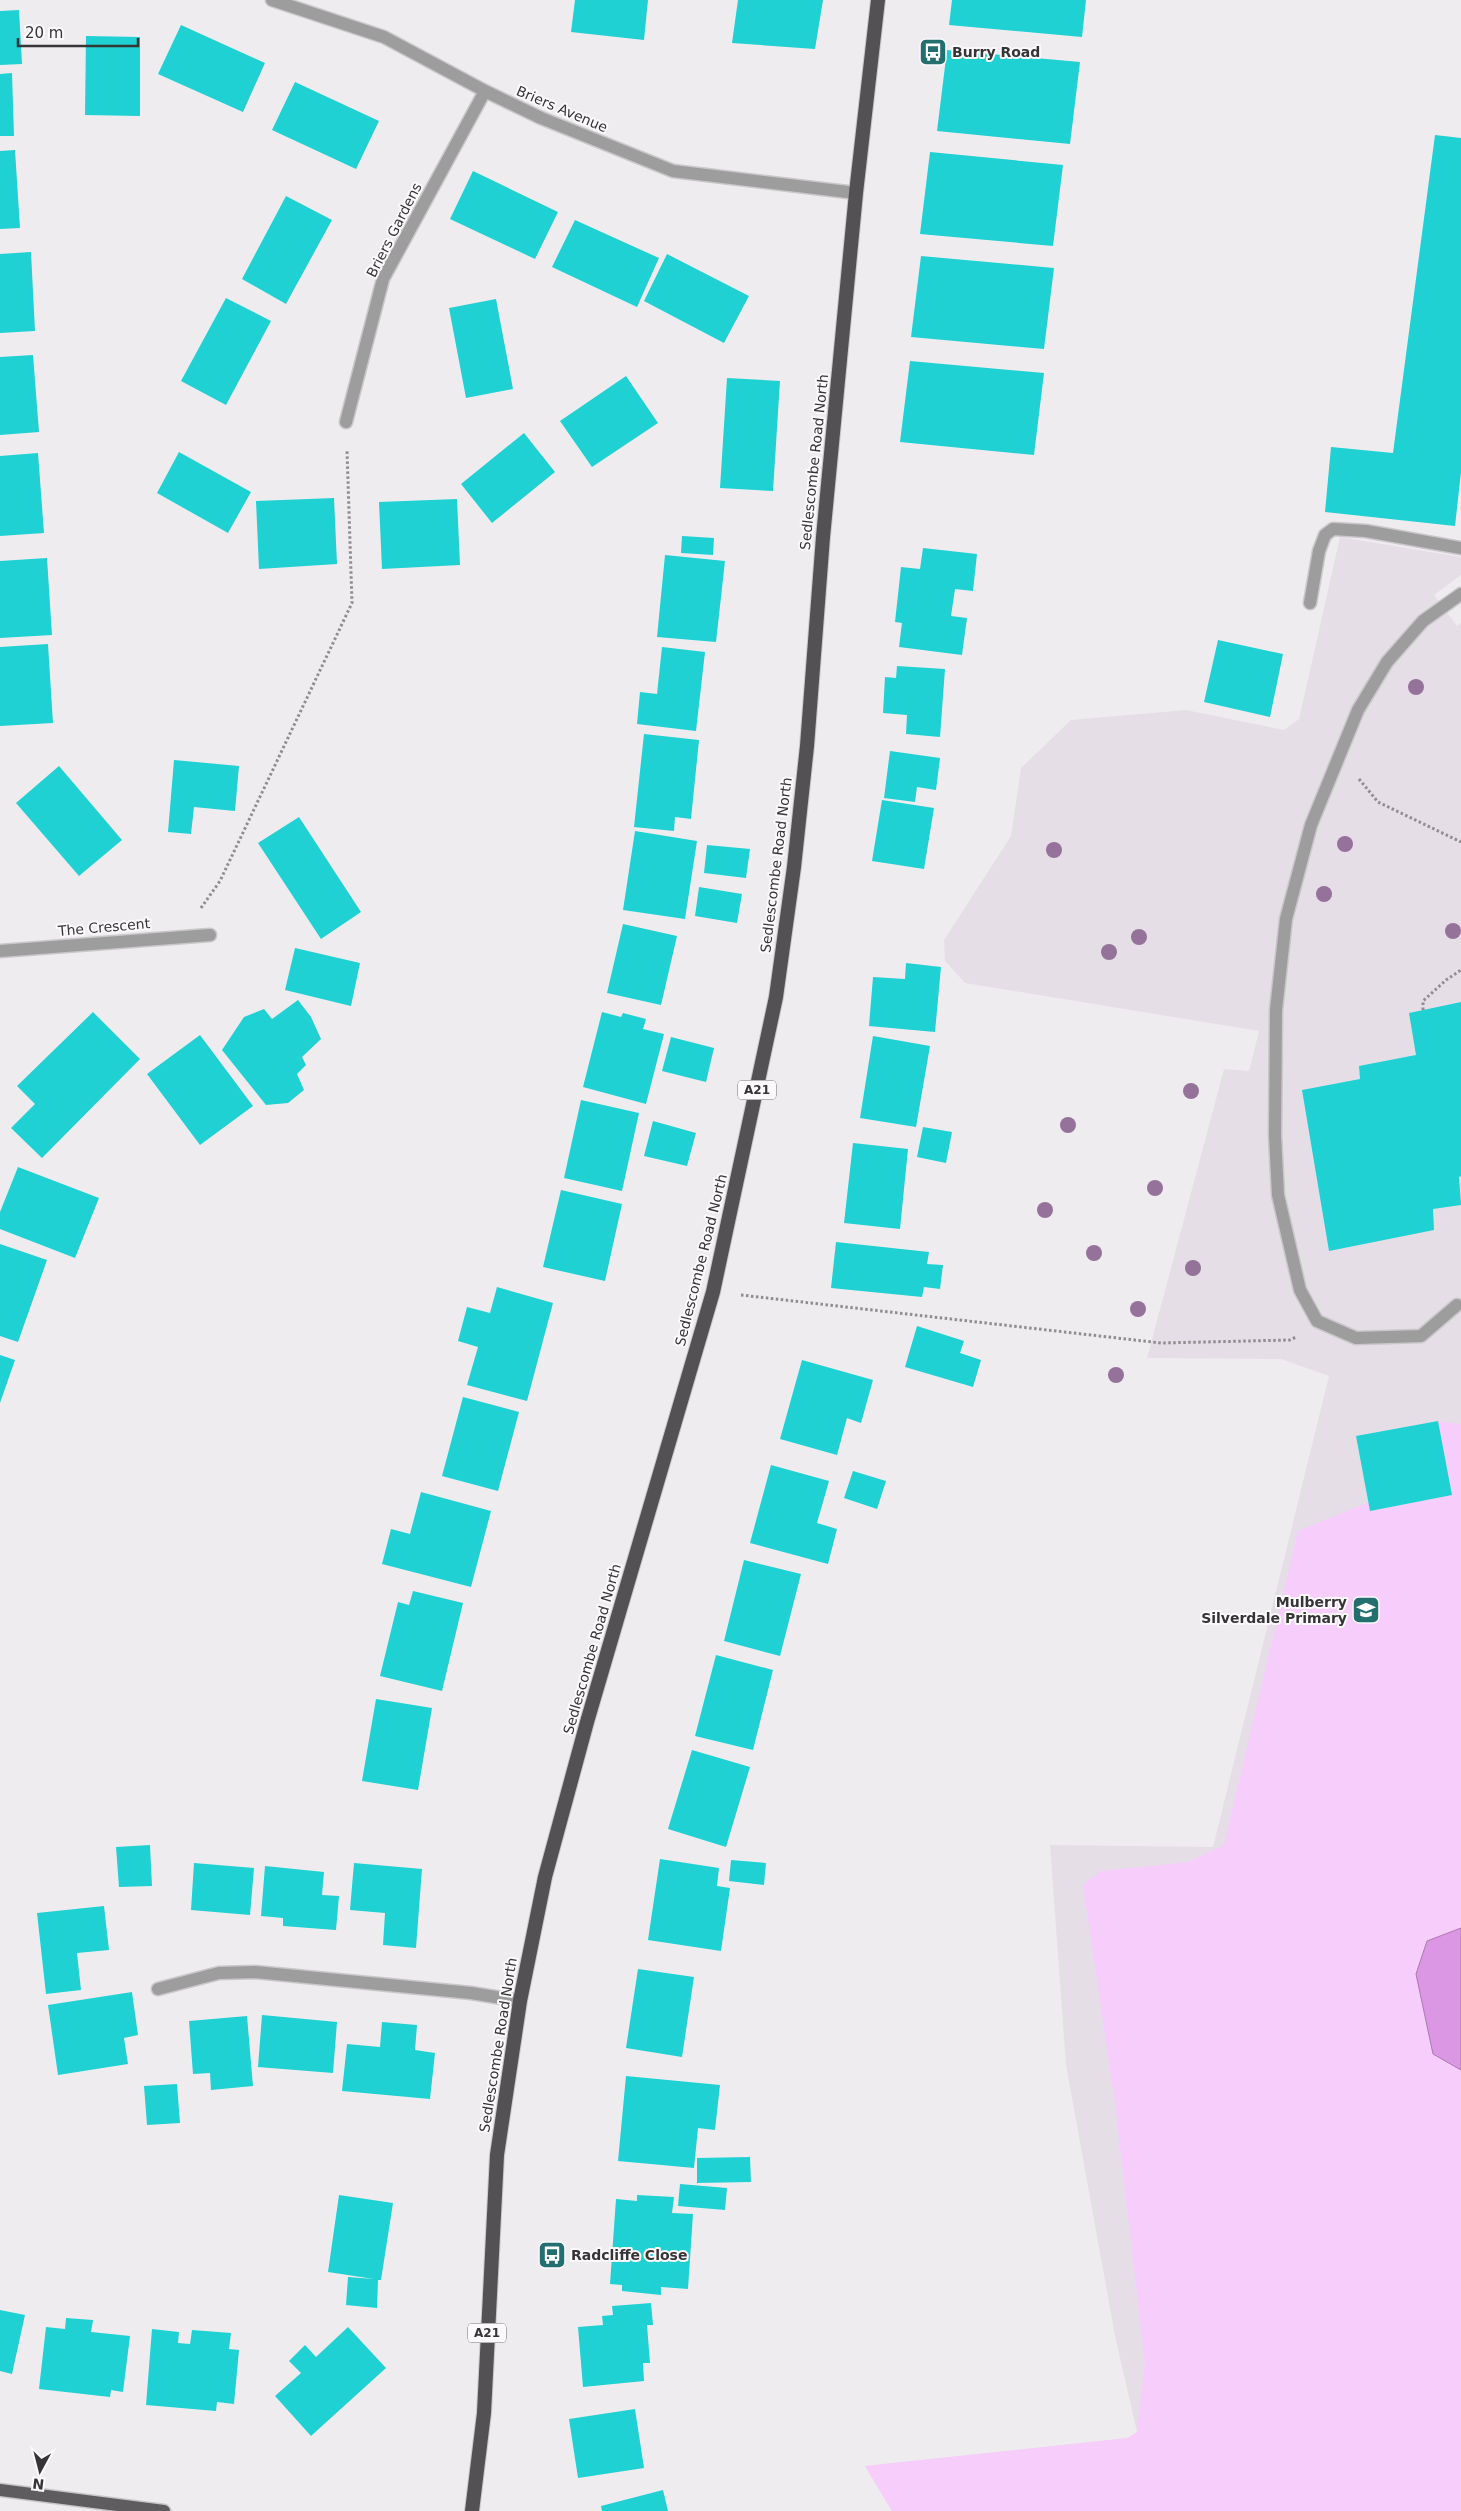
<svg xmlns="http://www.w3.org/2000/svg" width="1461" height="2511" font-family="'DejaVu Sans',sans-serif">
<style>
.built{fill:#e6dee7}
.green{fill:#f6cdfb}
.water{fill:#db97e3;stroke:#aa7aaf}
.building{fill:#1fd1d2}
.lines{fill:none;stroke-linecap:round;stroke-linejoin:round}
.service-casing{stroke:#cac7ca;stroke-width:15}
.minor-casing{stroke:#cac7ca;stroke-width:15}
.primary-casing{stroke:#cac7ca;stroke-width:15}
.trunk-casing{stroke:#cac7ca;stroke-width:16}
.path{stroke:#8f8d8f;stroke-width:3;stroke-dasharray:2.5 2.5;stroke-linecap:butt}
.service{stroke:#9e9d9e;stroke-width:12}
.minor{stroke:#9e9d9e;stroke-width:12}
.primary{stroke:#5e5c5e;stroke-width:12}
.trunk{stroke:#535153;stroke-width:14}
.tree{fill:#95729a}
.labels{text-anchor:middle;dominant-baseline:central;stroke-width:4;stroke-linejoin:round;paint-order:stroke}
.shield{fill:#fcf9fc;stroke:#717071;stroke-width:1}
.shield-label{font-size:12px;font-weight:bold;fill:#363536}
.poi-label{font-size:14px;font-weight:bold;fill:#363536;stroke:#fcf9fc;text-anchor:start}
.street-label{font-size:14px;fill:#363536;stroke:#fcf9fc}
</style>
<rect width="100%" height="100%" fill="#efecef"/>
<path class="built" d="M1340,537L1461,557V575L1434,595L1457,626L1461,623V2511H892L865,2466L1128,2438L1137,2432L1115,2336L1066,2065L1050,1845L1213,1847L1329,1376L1281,1359L1147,1358L1224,1069L1249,1071L1259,1031L965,983L945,961L944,940L1011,836L1021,768L1071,720L1186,710L1284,730L1299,719Z"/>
<path class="green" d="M1438,1421L1461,1424V2511H892L865,2466L1128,2438L1137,2432L1145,2363L1115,2103L1083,1885L1101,1871L1189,1862L1224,1845L1298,1531L1369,1502L1371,1511L1452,1495Z"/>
<path class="water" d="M1461,1928V2070L1433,2054L1416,1974L1427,1941Z"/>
<path class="building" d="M575,0H648L644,40L571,32Z
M738,0H823L815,49L732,43Z
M952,0H1086L1082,37L949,25Z
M19,10L22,64L0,65V11Z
M181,25L265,63L243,112L158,74Z
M86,36L140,37V116L85,115Z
M947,50L1080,62L1070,144L937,131Z
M12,73L14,136H0V74Z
M295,82L379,121L356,169L272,130Z
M1435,135L1461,138V472L1455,526L1325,512L1331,447L1393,453Z
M15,150L20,228L0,229V151Z
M930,152L1063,165L1053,246L920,234Z
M473,171L558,212L535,259L450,219Z
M286,196L332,220L286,304L242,279Z
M575,220L659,258L637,307L552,267Z
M31,252L35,331L0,333V254Z
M667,254L749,296L724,343L644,301Z
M921,256L1054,268L1044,349L911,337Z
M226,298L271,321L226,405L181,381Z
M496,299L513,389L466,398L449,308Z
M33,355L39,432L0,435V357Z
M910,361L1044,373L1034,455L900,442Z
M626,376L658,423L592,467L560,421Z
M727,378L780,381L773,491L720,488Z
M524,433L555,472L492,523L461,484Z
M179,452L251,492L228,533L157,493Z
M38,453L44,533L0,536V456Z
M334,498L337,564L259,569L256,501Z
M457,499L460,565L382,569L379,502Z
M682,536L714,538L713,555L681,553Z
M923,548L977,554L973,591L955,589L951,616L967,618L962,655L899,647L902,623L895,622L901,567L920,569Z
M665,555L725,561L716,642L657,637Z
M47,558L52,635L0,638V561Z
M1218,640L1283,654L1270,717L1204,702Z
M48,644L53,723L0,726V647Z
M662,647L705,652L696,731L637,724L640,692L657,694Z
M897,666L945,669L940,737L906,734L907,715L883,713L885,677L896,678Z
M644,734L699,740L691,819L675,817L674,831L634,827Z
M890,751L940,758L936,790L917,787L915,802L884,798Z
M174,760L239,766L235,811L194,807L191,834L168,832Z
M59,766L122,840L79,876L16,803Z
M882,800L934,808L924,869L872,861Z
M299,817L361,912L321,939L258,843Z
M635,831L697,841L685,919L623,910Z
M707,845L750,849L746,878L704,873Z
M699,887L742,894L737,923L695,916Z
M623,924L677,936L661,1005L607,993Z
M295,948L360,963L351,1006L285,990Z
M906,963L941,967L935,1032L869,1026L873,977L905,979Z
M298,1000L311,1017L321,1039L302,1057L306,1065L297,1074L304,1090L288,1103L266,1105L222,1050L244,1017L264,1009L272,1019Z
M1461,1002V1176L1459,1177L1461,1205L1433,1209L1434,1230L1329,1251L1302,1090L1360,1079L1359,1066L1416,1055L1409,1013Z
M93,1012L140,1059L42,1158L11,1128L35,1104L17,1086Z
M602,1012L621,1017L623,1013L646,1019L643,1029L664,1034L646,1104L583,1087Z
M200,1035L253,1106L200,1145L147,1074Z
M873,1036L930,1046L916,1127L860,1118Z
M671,1037L714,1048L706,1082L662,1071Z
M581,1100L639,1113L622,1191L564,1178Z
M653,1121L696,1133L687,1166L644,1156Z
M923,1127L952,1132L946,1163L917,1157Z
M853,1143L908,1149L900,1229L844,1223Z
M18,1167L99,1198L75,1258L0,1229V1212Z
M561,1190L622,1204L605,1281L543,1267Z
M836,1242L929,1252L927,1264L943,1265L940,1289L924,1287L922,1297L831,1288Z
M0,1244L47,1260L18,1342L0,1336Z
M497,1287L553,1303L527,1401L467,1385L478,1347L458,1341L467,1307L490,1313Z
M917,1326L964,1341L960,1353L981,1360L973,1387L905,1367Z
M0,1355L15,1360L0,1403Z
M802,1360L873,1380L861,1423L847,1418L837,1455L780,1439Z
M463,1397L519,1412L498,1491L442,1476Z
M1438,1421L1452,1495L1370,1511L1356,1436Z
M771,1465L829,1481L817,1523L837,1529L828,1564L750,1543Z
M853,1471L886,1481L877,1509L844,1498Z
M421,1492L491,1511L471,1587L382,1564L391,1529L410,1534Z
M744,1560L801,1574L780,1656L724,1641Z
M413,1591L463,1603L442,1691L380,1676L398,1602L409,1605Z
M716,1655L773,1670L753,1750L695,1736Z
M376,1699L432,1708L418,1790L362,1781Z
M692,1750L750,1767L726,1847L668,1829Z
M150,1845L152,1886L119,1887L116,1847Z
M660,1859L719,1868L717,1886L730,1888L721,1951L648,1940Z
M731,1860L766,1863L764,1885L729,1881Z
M194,1863L254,1868L250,1915L191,1910Z
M354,1863L422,1869L416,1948L383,1945L385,1913L350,1910Z
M265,1866L324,1872L322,1895L339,1896L336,1930L283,1926V1918L261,1916Z
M104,1906L109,1950L77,1953L81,1990L46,1994L37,1913Z
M638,1969L694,1977L682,2057L626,2048Z
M132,1992L138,2035L124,2038L128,2064L58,2075L48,2005Z
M262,2015L337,2022L333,2073L258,2067Z
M247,2016L253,2086L211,2090L210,2073L193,2074L189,2021Z
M382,2022L417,2025L415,2050L435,2053L430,2099L342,2091L347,2044L380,2047Z
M626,2076L720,2085L715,2130L698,2128L694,2168L618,2161Z
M177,2084L180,2123L147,2125L144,2086Z
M750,2157L751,2182L697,2183V2158Z
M680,2184L727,2188L725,2210L678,2206Z
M339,2195L393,2203L381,2280H378L377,2308L346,2305L348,2277L374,2279L328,2272Z
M637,2195L674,2197L672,2213L693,2214L688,2289L661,2287V2295L622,2291V2285L610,2284L616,2199L637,2201Z
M651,2303L653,2325H647L650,2363H643L644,2381L583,2387L578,2327L603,2325L602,2316L613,2315L612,2306Z
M0,2310L25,2315L12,2374L0,2371Z
M66,2318L93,2320L91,2332L130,2336L123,2392L111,2390L110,2397L39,2389L46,2327L65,2329Z
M348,2327L386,2368L311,2436L275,2396L301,2373L289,2361L305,2345L316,2357Z
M152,2329L179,2332L178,2343L190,2344L192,2330L231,2333L229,2349L239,2350L234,2404L217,2402L216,2411L146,2405Z
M635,2409L644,2468L578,2478L569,2419Z
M663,2490L668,2511H602L601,2506Z"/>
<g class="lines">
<g class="service-casing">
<path id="service" d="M1310,603L1319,551L1325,535L1333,529L1366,531L1461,548
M1457,1305L1421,1336L1356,1338L1317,1321L1300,1290L1278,1195L1275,1135L1276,1010L1286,919L1311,825L1358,710L1387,662L1423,621L1461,594"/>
</g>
<g class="minor-casing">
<path id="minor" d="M272,0L384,37L485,91L541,118L673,171L856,193
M346,422L383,279L485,91
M0,951L210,935
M158,1989L219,1973L255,1972L471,1993L520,2001"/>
</g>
<g class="primary-casing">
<path id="primary" d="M0,2490L164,2511"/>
</g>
<g class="trunk-casing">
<path id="trunk" d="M472,2511L484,2413L497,2155L520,2001L545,1877L587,1722L713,1292L776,997L794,867L807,746L823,537L856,193L878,0"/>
</g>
<path class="path" d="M1359,779L1378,802L1461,842
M201,908L220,881L352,603L347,450
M1423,1010V1001L1446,980L1461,970
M741,1295L1161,1343L1290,1340L1296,1337"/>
<use href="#service" class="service"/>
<use href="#minor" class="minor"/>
<use href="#primary" class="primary"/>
<use href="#trunk" class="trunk"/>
</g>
<g class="tree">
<circle cx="1416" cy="687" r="8"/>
<circle cx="1345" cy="844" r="8"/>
<circle cx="1054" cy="850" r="8"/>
<circle cx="1324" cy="894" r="8"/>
<circle cx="1453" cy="931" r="8"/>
<circle cx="1139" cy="937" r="8"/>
<circle cx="1109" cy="952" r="8"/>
<circle cx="1191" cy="1091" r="8"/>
<circle cx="1068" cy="1125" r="8"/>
<circle cx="1155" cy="1188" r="8"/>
<circle cx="1045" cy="1210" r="8"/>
<circle cx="1094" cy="1253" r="8"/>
<circle cx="1193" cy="1268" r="8"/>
<circle cx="1138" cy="1309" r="8"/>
<circle cx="1116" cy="1375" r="8"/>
</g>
<defs>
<g id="bus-square" transform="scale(1.4375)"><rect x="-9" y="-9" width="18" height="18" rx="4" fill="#236e6f" stroke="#fcf9fc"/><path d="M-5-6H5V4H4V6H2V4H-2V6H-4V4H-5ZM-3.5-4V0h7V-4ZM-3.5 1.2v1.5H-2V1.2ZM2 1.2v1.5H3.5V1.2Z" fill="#fff"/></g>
<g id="school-square" transform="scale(1.4375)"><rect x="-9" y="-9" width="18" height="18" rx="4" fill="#236e6f" stroke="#fcf9fc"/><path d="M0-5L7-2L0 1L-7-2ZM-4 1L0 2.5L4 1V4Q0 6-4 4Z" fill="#fff"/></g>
</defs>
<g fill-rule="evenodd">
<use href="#bus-square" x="933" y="52"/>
<use href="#school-square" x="1366" y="1610"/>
<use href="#bus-square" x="552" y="2255"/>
</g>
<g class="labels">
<g class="shield">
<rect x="738" y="1080.5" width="38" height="19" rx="4"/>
<rect x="468" y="2323.5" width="38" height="19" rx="4"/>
</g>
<g class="shield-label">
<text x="757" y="1090">A21</text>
<text x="487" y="2333">A21</text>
</g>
<g class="poi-label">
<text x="952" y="52">Burry Road</text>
<text x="1347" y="1602" text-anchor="end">Mulberry<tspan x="1347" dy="16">Silverdale Primary</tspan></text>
<text x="571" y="2255">Radcliffe Close</text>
</g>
<g class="street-label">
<text transform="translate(562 109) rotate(23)">Briers Avenue</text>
<text transform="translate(394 230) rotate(-63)">Briers Gardens</text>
<text transform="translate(814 462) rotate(-84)">Sedlescombe Road North</text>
<text transform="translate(776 865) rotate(-83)">Sedlescombe Road North</text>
<text transform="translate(104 927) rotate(-5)">The Crescent</text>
<text transform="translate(701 1260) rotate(-76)">Sedlescombe Road North</text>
<text transform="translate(592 1649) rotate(-74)">Sedlescombe Road North</text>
<text transform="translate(498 2045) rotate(-81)">Sedlescombe Road North</text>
</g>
</g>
<g transform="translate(40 2471) rotate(187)" stroke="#fcf9fc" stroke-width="4" paint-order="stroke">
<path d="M0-4L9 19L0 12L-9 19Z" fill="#363536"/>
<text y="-8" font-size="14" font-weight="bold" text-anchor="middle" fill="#363536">N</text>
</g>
<path d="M18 38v8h120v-8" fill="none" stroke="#363536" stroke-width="2.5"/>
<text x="25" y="38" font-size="15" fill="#363536" stroke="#fcf9fc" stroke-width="4" paint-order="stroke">20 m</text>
</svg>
